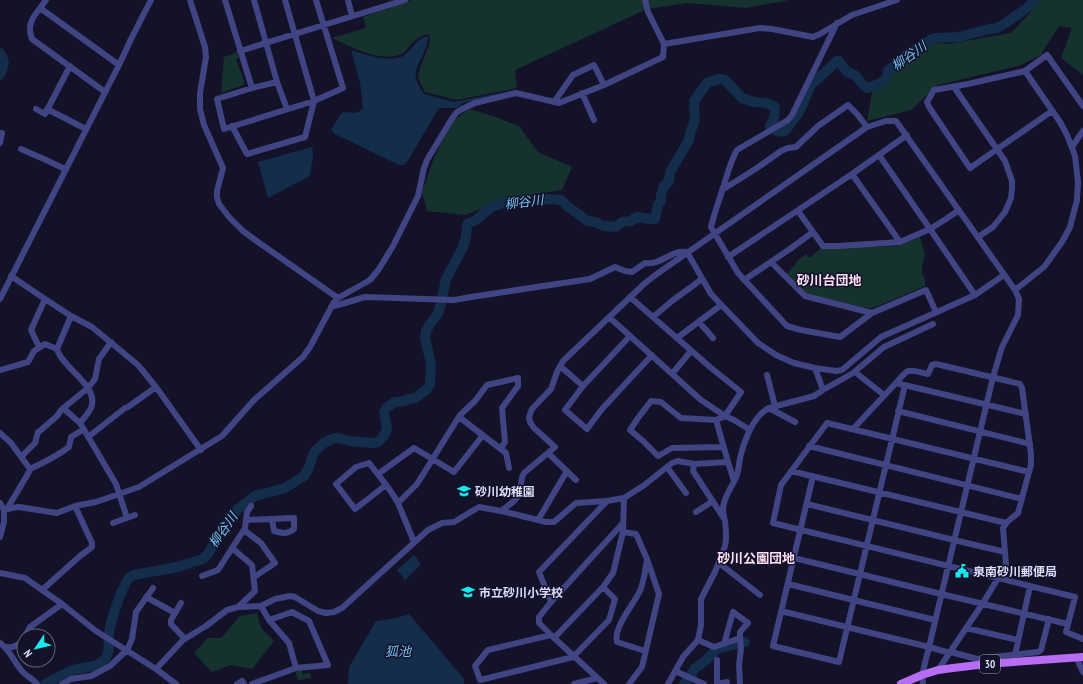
<svg xmlns="http://www.w3.org/2000/svg" width="1083" height="684" font-family="'PT Sans Narrow','Noto Sans JP',sans-serif">
<style>
.green{fill:#16322e}
.water{fill:#132d4b}
.lines{fill:none;stroke-linecap:round;stroke-linejoin:round}
.river{stroke:#132d4b;stroke-width:10}
.minor{stroke:#414483;stroke-width:6}
.major{stroke:#b66cf3;stroke-width:8}
.labels{text-anchor:middle;dominant-baseline:central;stroke-width:3;stroke-linejoin:round;paint-order:stroke}
.shield{fill:#141228;stroke:#a19fbc;stroke-width:1}
.shield-label{font-size:11px;font-weight:bold;fill:#dddcfc}
.poi-label{font-size:12px;font-weight:bold;fill:#dddcfc;stroke:#141228;text-anchor:start}
.water-label{font-size:13px;font-style:italic;fill:#73c3f4;stroke:#141228}
.neighbourhood-label{font-size:13px;font-weight:bold;fill:#fcdef4;stroke:#141228}
</style>
<rect width="100%" height="100%" fill="#141228"/>
<path class="green" d="M411,0H789L745,8L688,3L647,9L515,70L517,88L456,100L425,92L418,78L419,71L430,43L429,34C421,36 417,38 411,44C408,47 406,52 403,53C381,64 352,47 332,38L366,28L363,17Z
M1037,0H1083V75L1061,58L1072,28L1059,26L1040,56L1018,66L938,85L911,110L867,121L874,82L935,43L949,44L1011,33L1031,12Z
M237,52L239,58L236,59L244,81L243,85L221,93L224,57Z
M469,109L496,117L519,126L538,152L572,167L562,190L505,199L465,215L427,211L422,192L434,158L451,122Z
M920,237L925,255L922,265V273L925,280V286L876,307L871,308H867L806,295L786,274L795,265L796,262L806,254L808,257H810L821,248L899,246Z
M257,613L261,628L274,641L252,669L230,665L212,672L194,653L208,638H221L240,616Z
M302,670L303,674L310,673L311,678L298,680L295,671Z"/>
<path class="water" d="M428,36C429,51 413,65 416,79C417,84 421,89 424,94L454,102L510,91V94L463,103L457,108H439L407,162L404,165H399L335,134L331,130L340,115L344,112L356,113L363,109L360,82L351,50C365,54 393,65 406,54C414,47 416,39 428,36Z
M312,147L313,154L310,176L268,198L258,162Z
M414,555L421,564L405,580L397,570Z
M409,614L464,679V684H348L349,667L376,621L396,618Z"/>
<g class="lines">
<path class="river" d="M0,53C6,63 4,65 0,75
M45,684C54,679 64,674 73,670C83,667 97,668 104,660C111,652 108,642 109,633C111,620 121,588 129,578C130,577 133,576 134,575L177,567L203,559L208,554L222,529L238,509L255,496L285,488L304,476L308,469L314,453L317,449L324,443L334,438H338L350,441L373,443L378,442L383,437L387,429L384,412L387,407L395,402L405,401L408,399L415,398L426,390L430,384L431,364L425,338L426,331L430,324L437,315L441,304L446,279L462,249L466,237L467,224L476,220L491,207L503,203L550,199L561,200L567,206L585,219L588,221L596,222L603,226L616,227L622,222L631,221L637,217L650,219H655L658,205L661,201V195L664,186L669,181L670,172L689,140L690,134L695,119L694,101L707,83L718,79L725,80L742,98L754,102L766,103L775,107L774,119L770,126C774,130 779,133 785,131L797,115L802,106L811,84L821,76L837,61H839L846,71L856,76L864,86L867,88L871,87L881,83L887,77L888,71L905,56L930,40L935,38L959,37L989,29L997,28L1004,24L1027,8L1034,0
M684,684L691,676L694,669L705,661L717,649L745,642"/>
<path class="minor" d="M46,0C37,13 25,22 32,39L105,92
M190,0L205,47L206,57L200,93V109L204,125L223,168L217,191V197L219,204L229,217L243,231L258,242L338,298
M225,0L252,88
M254,0L277,82L287,109
M348,0L352,16
M40,8L119,65
M837,23L792,115L788,120L737,150C730,162 727,176 723,188C719,201 714,214 711,227L738,273L787,326L801,330L840,337L872,313L926,290L936,312
M664,44L760,28L772,29L813,37L820,34L852,15L897,0
M240,51L405,0
M277,82L252,88L217,99L224,129L314,101L343,88L316,0
M954,87L1005,161L1012,181V188L1011,198L1005,212L993,227L978,237
M582,93L594,120
M554,102L573,75L594,65L604,85
M36,109L45,114L70,66
M47,109L86,129
M1052,111L970,168L929,107L927,102L934,90L968,84L1025,71L1047,55L1083,106
M232,126L247,154L305,137L314,101L285,0
M0,143L2,133
M1072,147L1083,131
M21,149L30,153L44,159L65,169
M879,155L930,229L975,295
M852,174L900,242
M722,190L757,168L781,151L788,148L796,147L818,126L848,105L857,114L867,127
M798,211L823,246H838L900,242L930,229L946,219L959,210
M687,252L711,294L758,343L776,355L794,363L815,368L836,371L842,370L881,337L975,295L1004,275
M728,257L852,174L907,135
M771,262L805,296L872,313
M11,276L45,299L71,316L92,327L138,365L156,387L201,450
M744,280L790,249L813,232
M1015,290L1044,267L1062,242L1070,227L1077,200L1078,182L1075,156L1067,135L1060,122L1025,71
M630,297L710,367L741,392L725,416L716,420L681,418L661,402L651,401L638,418L630,430L643,441L658,456L672,448L723,447
M0,299L119,65L131,39L151,0
M331,307L365,297L454,300L471,297L590,279L615,267L625,271L632,272L645,263C660,266 672,249 687,252
M71,316L57,349C62,368 100,386 91,408C88,414 84,418 80,423
M609,317L701,400L725,416L734,420L750,430
M653,317L672,301L702,279
M699,322L713,338
M630,336L583,386L565,410L587,429L602,409L652,355
M677,338L721,305
M39,347L31,330L45,299
M560,366L583,386
M0,370L28,362L34,351L45,344L57,349
M855,372L884,395
M672,374L691,351
M767,375L775,406
M896,383C910,366 908,370 928,374L932,365L936,364L1008,381L1020,384L1022,388L1031,454V465L1029,472L1018,513L1007,522L1003,528L1006,565L983,603L938,670
M823,390L853,373L884,347L933,324
M63,408L80,423L116,484L127,518
M769,408L795,422
M898,411L1030,444
M459,417L506,453L509,468
M853,429L896,383L1026,414
M0,433L11,443L30,469L29,472L7,509
M88,437L125,408L128,407L156,387
M809,446L1022,499
M548,453L576,480
M21,457L35,443L38,432L41,430L57,416L61,410L88,388L95,379L99,359L111,342
M728,462L734,481
M694,464L693,471L723,517
M667,467L686,493
M30,469C43,463 57,456 69,447L71,437L84,429
M791,471L1006,523
M1029,472L827,423L781,485L773,523L1075,597L1066,632L1083,639
M378,474L414,448L454,472L483,435
M813,476L773,646L839,662L905,385
M386,485L355,509L336,484L356,467L369,463C379,476 390,488 398,503
M0,503L4,510V522L0,537
M807,504L954,540L1005,552
M4,510L12,508L19,507L57,513L75,506L96,502L139,487L217,439L222,436L254,400L303,357L310,347L334,302L338,298L370,280L379,269L393,246L418,196L424,168L427,160L451,120L456,113L462,109L475,103L516,93L559,103L604,85L663,57L664,44L648,12L645,0
M501,511C507,506 517,501 520,492C522,486 520,479 524,473L555,447L534,428L530,422L529,418L530,414L532,409L551,389L557,372L563,361L644,284L654,276L867,127L886,121H896L1015,290L1019,299L1018,315L1002,347L993,377L929,647L922,675L923,684
M696,512L713,501
M246,520L294,518V529C287,535 282,533 274,531L272,519
M538,520L567,471
M113,523L135,515
M244,530L261,543L275,563L254,577
M623,532L636,534L647,559L659,594L642,667L629,684
M414,542L398,503L417,484L460,415L475,401L487,385L518,378V386L502,408L505,442L501,448
M232,548L252,565L255,591L238,607
M794,558L941,594L1068,624
M719,563L760,595
M0,573L25,578L62,604L96,631L156,669L176,684
M202,576L218,570L245,528L247,512L251,506
M788,584L935,620
M42,590L80,556L92,547V543L75,506
M146,597L175,613
M551,602L539,572L607,501
M181,603L171,620V624L185,639
M781,611L929,647L950,653
M269,620L289,643L296,668
M966,628L1018,640
M551,635L488,650L475,666L480,680L573,657L609,620L615,599L603,587
M25,636L30,627L62,604
M554,638L603,587L613,573L623,532L624,498
M698,640L714,647L740,638V632L748,623L733,612L724,644
M0,643C10,650 14,662 22,671C26,676 33,679 37,684
M6,647C14,648 20,645 24,638
M645,651L617,642C613,628 633,605 640,591C644,582 645,570 647,560
M951,652L977,659L1038,652L1041,650L1049,619
M1015,655L1030,586
M1077,658L1080,666L1083,672
M717,660V684
M156,669L183,640L206,626L227,610L238,607L261,606L275,599L290,596L295,597L318,611L326,613L334,612L342,608L428,530L442,523L454,522L479,507L501,511L546,522H554L576,503L607,501L624,498L643,486L672,463L678,461L694,464L728,462L716,420
M675,671L704,684
M62,684L71,679L91,676L110,666L127,650L132,639L136,612L153,588
M237,684L242,681L244,684
M252,684L296,668L328,665L309,621L292,612L269,620L261,606
M574,684L597,678
M604,684L551,635L539,623V617L551,602L623,523
M668,684L683,657L698,640L701,625V599L715,572L725,546C727,539 726,529 725,521C724,517 723,513 723,509C723,497 733,486 737,475C739,468 739,461 741,454C745,439 754,415 769,408L814,396L823,390L815,368
M717,684L727,682
M740,684L739,665L741,648L740,638"/>
<path class="major" d="M901,684L922,675L938,670L953,668L986,664L1083,657"/>
</g>
<defs>
<g id="school-bare" transform="scale(1.08)"><path d="M0-5L7-2L0 1L-7-2ZM-4 1L0 2.5L4 1V4Q0 6-4 4Z" fill="#18e9ed" stroke="#141228" stroke-width="2.5" paint-order="stroke"/></g>
<g id="civic-bare" transform="scale(1.08)"><path d="M-.6-6.5H3V-4.5H.6V-3L4-1V1h2V6H-6V1h2V-1L-.6-3ZM-1.2 2.5V6h2.4V2.5Z" fill="#18e9ed" stroke="#141228" stroke-width="2.5" paint-order="stroke"/></g>
</defs>
<g fill-rule="evenodd">
<use href="#school-bare" x="464" y="491"/>
<use href="#civic-bare" x="962" y="571"/>
<use href="#school-bare" x="468" y="592"/>
</g>
<g class="labels">
<rect class="shield" x="980" y="655" width="20" height="18" rx="3"/>
<g class="shield-label">
<text x="990" y="664">30</text>
</g>
<g class="poi-label">
<text x="475" y="491">砂川幼稚園</text>
<text x="973" y="571">泉南砂川郵便局</text>
<text x="479" y="592">市立砂川小学校</text>
</g>
<g class="water-label">
<text transform="translate(909 56) rotate(-36)">柳谷川</text>
<text transform="translate(524 202) rotate(-7)">柳谷川</text>
<text transform="translate(223 530) rotate(-55)">柳谷川</text>
<text x="398" y="651">狐池</text>
</g>
<g class="neighbourhood-label">
<text x="829" y="280">砂川台団地</text>
<text x="756" y="558">砂川公園団地</text>
</g>
</g>
<g transform="translate(36 648) rotate(235)"><circle r="19" fill="#141228" stroke="#64637d"/>
<path d="M0-3L7 15L0 10L-7 15Z" fill="#18e9ed"/>
<text y="-6" font-size="11" font-weight="bold" text-anchor="middle" fill="#dddcfc">N</text>
</g>
</svg>
